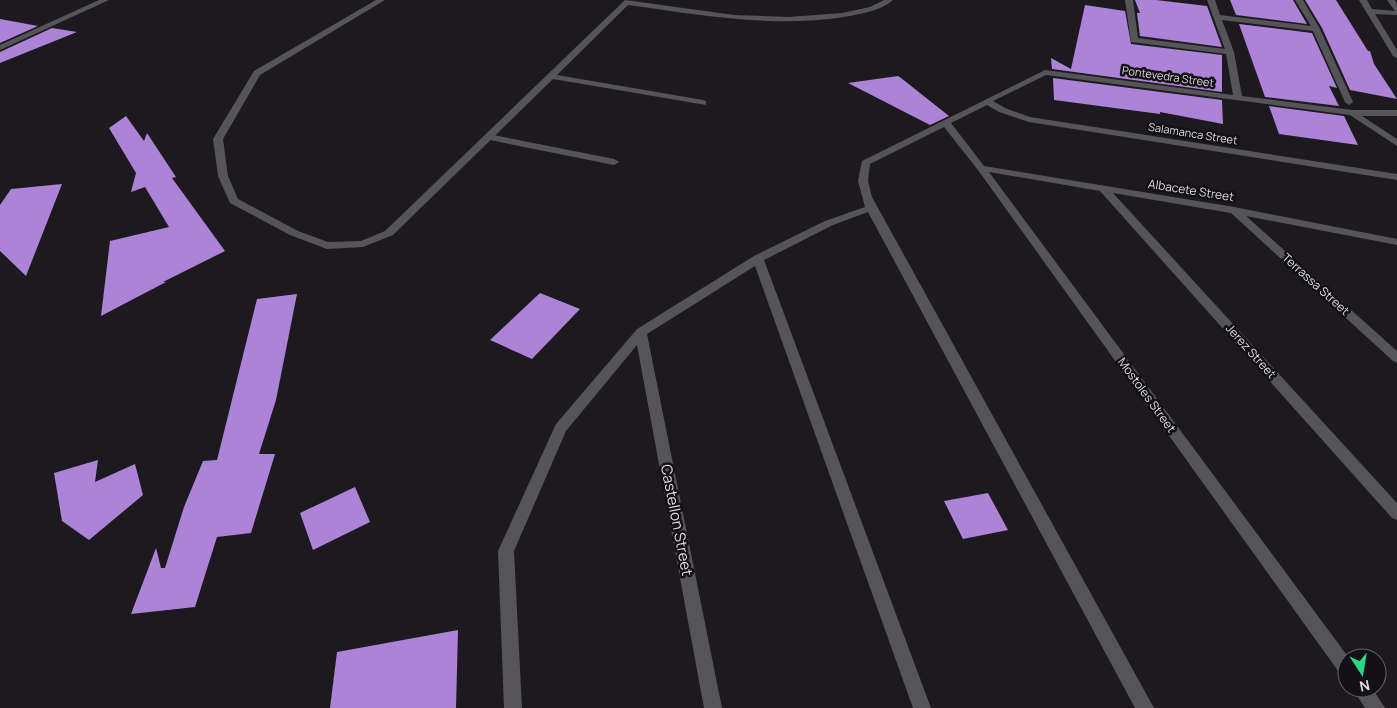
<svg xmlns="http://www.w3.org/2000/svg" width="1397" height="708" font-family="Manrope,sans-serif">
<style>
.building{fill:#ac83d6}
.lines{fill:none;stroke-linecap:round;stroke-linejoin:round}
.lane{fill:#555457;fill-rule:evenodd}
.street{fill:#555457;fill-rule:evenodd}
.labels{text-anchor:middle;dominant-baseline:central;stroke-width:5;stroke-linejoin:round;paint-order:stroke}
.far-street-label{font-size:11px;fill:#dedce0;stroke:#131116}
.street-label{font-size:12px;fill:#dedce0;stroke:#131116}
.near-street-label{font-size:15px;fill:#dedce0;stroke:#131116}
</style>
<rect width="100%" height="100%" fill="#1c1a1f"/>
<path class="building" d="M1135,0H1156L1207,6L1222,47L1140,36L1137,13H1140Z
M1230,0H1293L1307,24L1236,15Z
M1305,0H1336L1368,51H1370L1374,64L1397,99L1350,90L1322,28Z
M1085,5L1125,11L1131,44L1222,55V92L1052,69L1051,58L1071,69Z
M0,19L38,26L0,43Z
M1239,24L1312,33L1337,88L1329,86L1339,106L1265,97Z
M52,28L77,32L0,63V52Z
M898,76L901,78L949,116L930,125L848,83Z
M1053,78L1222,100L1223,124L1160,112V114L1054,100Z
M1269,106L1344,116L1358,145L1279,134Z
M126,116L144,141L147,133L176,177L172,178L225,251L163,282H166L101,316L110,241L169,227L145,187L131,192L136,173L109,128Z
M62,184L26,276L0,251V205L11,189Z
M540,293L580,309L532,359L490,340Z
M297,294L276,400L259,454H275L251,533L217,537L195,607L131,614L156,548L161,568H165L184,507L203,461L217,460L257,299Z
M98,460L95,482L135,464L143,495L89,540L62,521L54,473Z
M355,487L370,522L313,550L300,513Z
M988,493L1008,530L963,539L944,501Z
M458,630L456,708H330L337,652Z"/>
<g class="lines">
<path class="lane" d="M488,134L614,159L619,162L614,165L485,139L483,137Z"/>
<path class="street" d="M99,0H109L0,50V45Z
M376,0H385L260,75L223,139L228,176L238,199L298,231L328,242L361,241L385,231L625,0L734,15L788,17L842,13L870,7L884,0H893C882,10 864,13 850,16C776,29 701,15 628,5L557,75L703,100L706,101V105L553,79L393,235L363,247L327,249L290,235L230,203L218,176L213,139L254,71Z
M1125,0H1133L1138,38L1225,49L1207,0H1215L1220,15L1311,26L1295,0H1303L1320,29L1353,102L1349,105L1345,102L1313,31L1222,20L1234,52L1242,96L1352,110H1397V116H1362L1397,139V146L1350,115L1046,75L993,101L1005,108L1030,117L1397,174V180L1029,122L999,112L987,105L951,123L984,166L1234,207L1397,239V245L1246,216L1397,351V363L1393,361L1231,213L1113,193L1397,503V520L1392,518L1100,191L989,172L1349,658H1347V678L1341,675L978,170L944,127L870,164L868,181L872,197L1154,708H1135L868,212L833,225L764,260L931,708H913L755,266L647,334L722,708H704L637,345L566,431L514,551L522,708H504L498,551L556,424L637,329L754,256L825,221L865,207L858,181L862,161L1045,70L1233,95L1226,54L1131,42Z
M1359,0H1367L1372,9L1395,11L1387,0H1395L1397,4V15L1375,14L1397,50V58L1393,56Z
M1352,688H1372L1385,708H1365Z"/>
</g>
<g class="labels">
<g class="far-street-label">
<text transform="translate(1168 76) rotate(8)">Pontevedra Street</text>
<text transform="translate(1193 133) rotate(9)">Salamanca Street</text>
</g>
<g class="street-label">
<text transform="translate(1191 190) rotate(9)">Albacete Street</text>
<text transform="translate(1316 284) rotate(42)">Terrassa Street</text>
<text transform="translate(1251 351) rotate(48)">Jerez Street</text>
<text transform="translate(1147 395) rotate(54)">Mostoles Street</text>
</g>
<g class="near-street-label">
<text transform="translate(677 520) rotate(79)">Castellon Street</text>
</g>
</g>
<g transform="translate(1362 673) rotate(168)"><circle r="24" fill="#131116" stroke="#646267"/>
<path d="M0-4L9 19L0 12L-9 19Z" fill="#29d885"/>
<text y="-8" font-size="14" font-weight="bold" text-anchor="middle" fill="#dedce0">N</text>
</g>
</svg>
